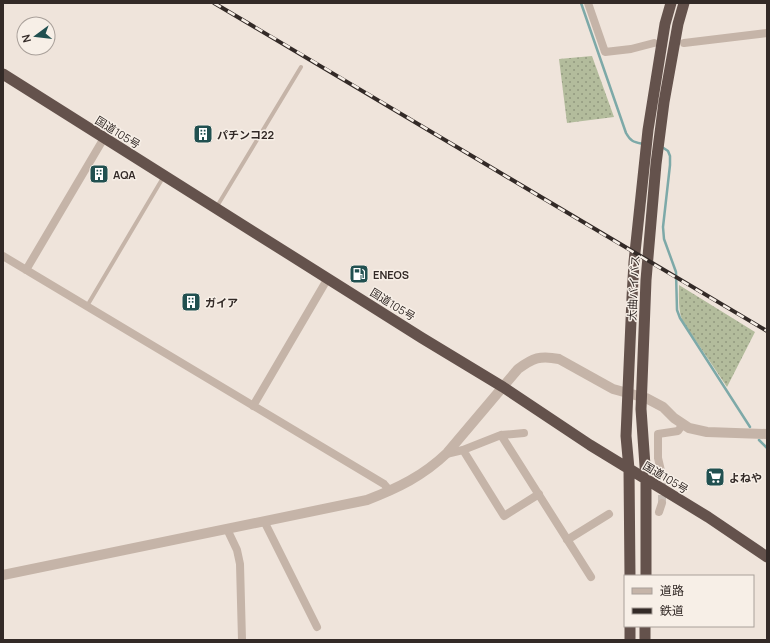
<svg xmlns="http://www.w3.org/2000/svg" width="770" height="643" font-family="Manrope,'Noto Sans JP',sans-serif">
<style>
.grass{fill:url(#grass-dots)}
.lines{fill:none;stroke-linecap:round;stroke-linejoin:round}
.stream{stroke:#7da9a8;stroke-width:2.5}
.minor-tunnel{stroke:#c9bfb7;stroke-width:8;stroke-dasharray:8 4;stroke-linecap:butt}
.service{stroke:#c5b4a8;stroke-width:4}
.minor{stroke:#c5b4a8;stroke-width:8}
.tertiary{stroke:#c5b4a8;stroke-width:10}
.trunk{stroke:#64524c;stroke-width:11}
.rail-casing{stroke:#332a27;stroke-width:4}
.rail{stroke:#f7efe7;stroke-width:2.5;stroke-dasharray:8;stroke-linecap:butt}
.labels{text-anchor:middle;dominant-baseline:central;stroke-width:3;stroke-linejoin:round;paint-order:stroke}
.street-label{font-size:11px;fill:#332a27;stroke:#f7efe7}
.poi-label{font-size:11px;font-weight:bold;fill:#332a27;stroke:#f7efe7;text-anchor:start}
</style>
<defs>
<pattern id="grass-dots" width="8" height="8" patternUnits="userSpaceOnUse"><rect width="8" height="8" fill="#b3bc9c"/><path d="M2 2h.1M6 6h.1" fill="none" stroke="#92997f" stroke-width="1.8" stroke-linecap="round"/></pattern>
</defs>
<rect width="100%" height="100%" fill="#efe4db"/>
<path class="grass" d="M592,56L614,117L567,123L559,59Z
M679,285L755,332L727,387L682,320C678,308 679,297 679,285Z"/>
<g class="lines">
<path class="stream" d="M581,3L626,133C631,142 634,142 643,144
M662,147L668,151L670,156V165L663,227L664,239L676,272L677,310L680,318L750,427
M759,440L767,448"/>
<path class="minor-tunnel" d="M662,503V475"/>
<path class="service" d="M216,208L301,67
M87,306L164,176"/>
<path class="minor" d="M588,3L605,52L631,49L654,43
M684,43L767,33
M3,256L384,484L390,491
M26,270L104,138
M253,406L328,278
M501,435L591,577
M463,450L504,516L539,494
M446,454L463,450L501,435L524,433
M662,475L658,458V434L678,431L683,424
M659,512L662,503
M264,521L317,627
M227,529L237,550L240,564L242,640
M567,540L609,514"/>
<path class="tertiary" d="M3,575L367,500C398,488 423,476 447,453L518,369C533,358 540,355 559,359L613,389L646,398L663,407L674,418L689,428L707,432L767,434"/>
<path class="trunk" d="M3,74L422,338L503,387L590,445L708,517L767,557
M630,576L629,469L626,436L632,298L634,262L648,130L665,24L671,3
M646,576V480L641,409L646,280L656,164L664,102L678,24L684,3
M630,626V640
M645,640V626"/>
<g class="rail-casing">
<path id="rail" d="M214,3C399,111 582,223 767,331"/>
</g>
<use href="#rail" class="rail"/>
</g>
<defs>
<g id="building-square" transform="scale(1)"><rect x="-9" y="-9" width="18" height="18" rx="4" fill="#215050" stroke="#f7efe7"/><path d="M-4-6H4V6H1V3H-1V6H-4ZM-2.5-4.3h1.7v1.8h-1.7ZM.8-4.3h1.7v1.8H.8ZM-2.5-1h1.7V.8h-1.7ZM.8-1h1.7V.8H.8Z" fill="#fff"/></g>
<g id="fuel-square" transform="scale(1)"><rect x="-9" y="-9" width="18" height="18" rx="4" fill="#215050" stroke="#f7efe7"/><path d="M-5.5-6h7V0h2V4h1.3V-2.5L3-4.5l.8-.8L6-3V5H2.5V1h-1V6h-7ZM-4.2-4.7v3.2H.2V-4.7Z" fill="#fff"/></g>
<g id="supermarket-square" transform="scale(1)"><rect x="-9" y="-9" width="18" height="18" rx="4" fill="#215050" stroke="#f7efe7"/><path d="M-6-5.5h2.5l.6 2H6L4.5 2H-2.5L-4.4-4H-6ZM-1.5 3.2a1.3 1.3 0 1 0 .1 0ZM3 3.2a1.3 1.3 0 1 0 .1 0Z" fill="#fff"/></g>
</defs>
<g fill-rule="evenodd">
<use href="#building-square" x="203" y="134"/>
<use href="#building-square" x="99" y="174"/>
<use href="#fuel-square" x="359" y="274"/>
<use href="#building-square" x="191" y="302"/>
<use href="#supermarket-square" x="715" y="477"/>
</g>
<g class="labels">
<g class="street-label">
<text transform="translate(118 132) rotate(32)">国道105号</text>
<text transform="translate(633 288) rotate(-87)">大曲バイパス</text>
<text transform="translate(393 304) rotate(32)">国道105号</text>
<text transform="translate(666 477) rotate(31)">国道105号</text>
</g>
<g class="poi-label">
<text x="217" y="134">パチンコ22</text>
<text x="113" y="174">AQA</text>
<text x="373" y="274">ENEOS</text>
<text x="205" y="302">ガイア</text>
<text x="729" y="477">よねや</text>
</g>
</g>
<rect width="770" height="643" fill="none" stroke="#332a27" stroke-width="8"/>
<rect x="624" y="575" width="130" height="52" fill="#f7efe7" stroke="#a9a09a"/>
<rect x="632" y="588" width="20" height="6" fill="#c5b4a8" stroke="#a9a09a"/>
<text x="660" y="595" font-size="12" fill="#332a27">道路</text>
<rect x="632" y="608" width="20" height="6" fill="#332a27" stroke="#a9a09a"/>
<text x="660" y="615" font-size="12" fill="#332a27">鉄道</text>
<g transform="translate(36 36) rotate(255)"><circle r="19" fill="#f7efe7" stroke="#a9a09a"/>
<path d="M0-3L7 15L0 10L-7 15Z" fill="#215050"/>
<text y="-6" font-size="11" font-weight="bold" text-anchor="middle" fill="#332a27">N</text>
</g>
</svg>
